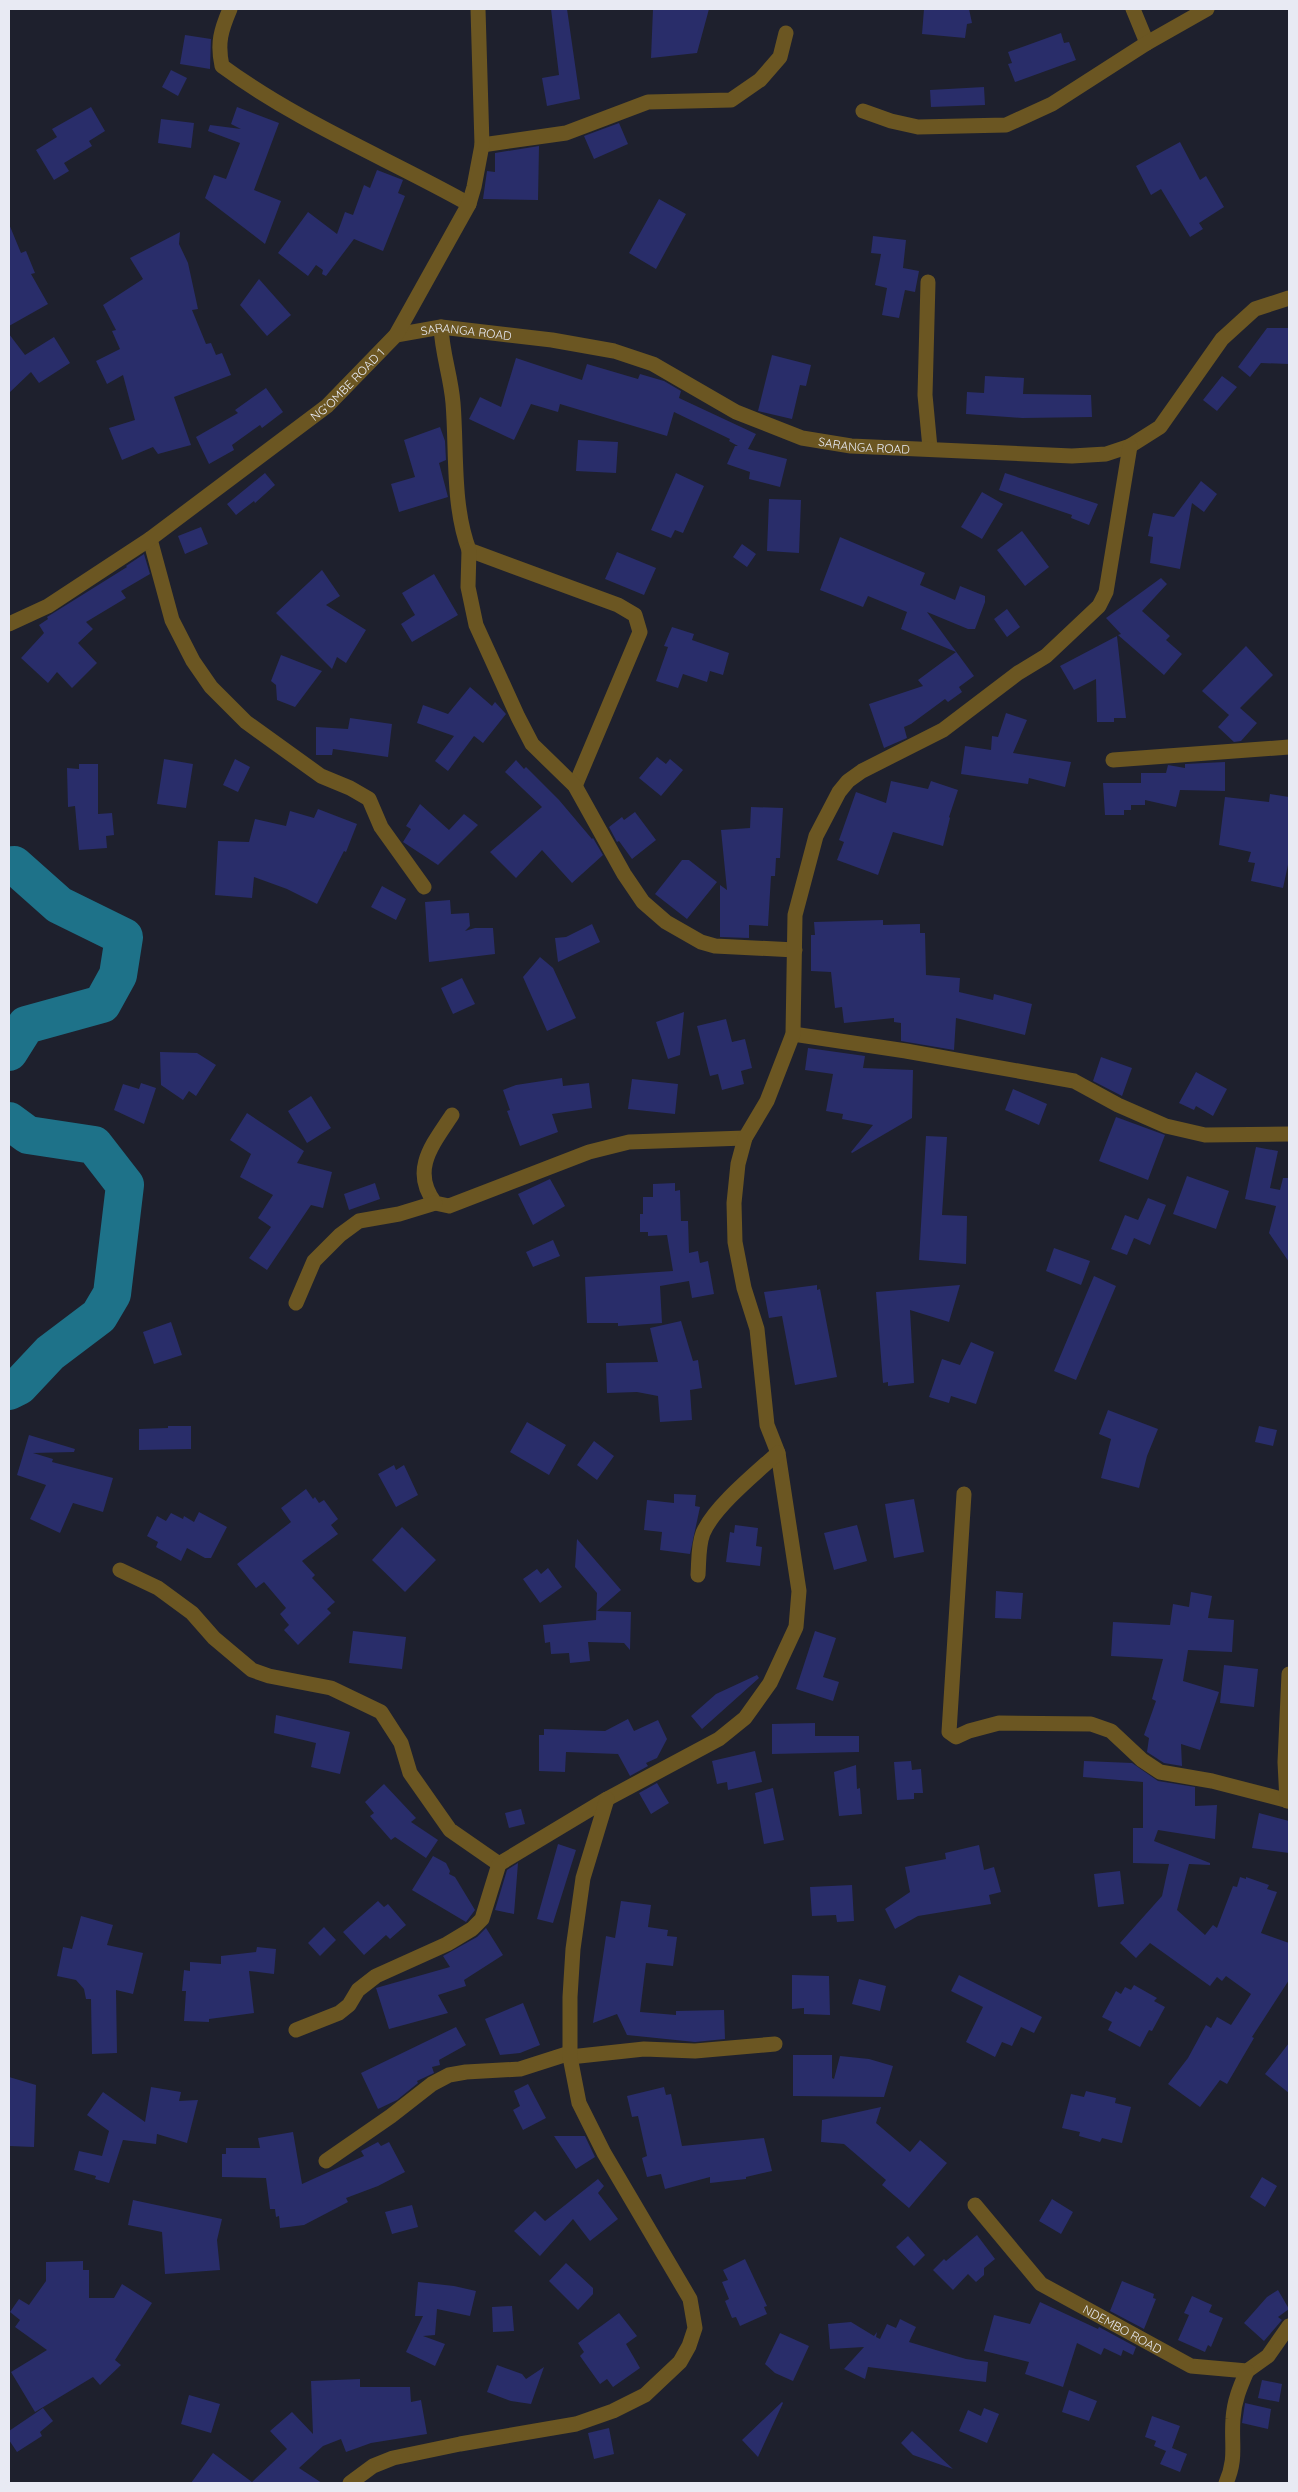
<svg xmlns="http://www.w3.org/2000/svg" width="1298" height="2492" font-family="Quicksand,sans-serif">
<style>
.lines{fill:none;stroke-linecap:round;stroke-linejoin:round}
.river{stroke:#1e7289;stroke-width:38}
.building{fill:#292d6a}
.minor{stroke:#6b5622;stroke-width:15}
.labels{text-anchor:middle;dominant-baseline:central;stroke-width:4.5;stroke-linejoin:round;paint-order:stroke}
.street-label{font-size:12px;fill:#e8eaf3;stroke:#151723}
</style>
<rect width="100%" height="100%" fill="#1e202d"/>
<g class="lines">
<path class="river" d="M9,866L14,865L59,905L124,937L118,975L102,1004L26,1025L9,1052
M9,1121L28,1135L94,1145L125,1185L112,1294L99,1316L50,1353L19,1386L9,1391"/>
</g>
<path class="building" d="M551,9H567L580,99L547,106L542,78L559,75Z
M653,9H709L697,53L651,58Z
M924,9H969L972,23L967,24L965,38L922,34Z
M1061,33L1064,43L1069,42L1076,60L1015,82L1008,64L1012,63L1008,52Z
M185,35L211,39L210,69L180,64Z
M171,70L187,78L178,96L162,87Z
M984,87L985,105L931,107L930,90Z
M91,107L105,131L89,141L92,146L64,163L69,171L54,180L36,150L57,137L52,129Z
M237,107L279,123L254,190L281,201L265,244L205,198L214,175L226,179L240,143L208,131L210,125L241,129L231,124Z
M161,119L194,123L191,148L158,143Z
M619,123L628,144L594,159L584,136Z
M1180,142L1200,180L1206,176L1224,207L1199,223L1203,229L1190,237L1161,189L1151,195L1136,166Z
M539,146L538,200L483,199L487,171L495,172V153Z
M377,170L403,180L398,193L405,196L383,251L354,239L326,276L322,274L323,270L316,265L308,276L278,253L308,212L337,234L345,212L353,215L364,185L370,188Z
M659,199L686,214L656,269L629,253Z
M9,224L21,253L26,251L35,273L31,274L48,304L9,326Z
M180,232L179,244L188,263L198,309L192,310L206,344L211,343L216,355L222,353L231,375L174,397L191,445L158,454L153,447L122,460L109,428L135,420L123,375L107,384L96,361L120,349L112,331L116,330L103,305L143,279L130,258Z
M873,236L906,240L903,268L919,271L915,292L905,290L899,318L882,315L887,288L875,285L881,254L871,253Z
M259,279L291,315L267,336L240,305Z
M1267,328H1289V364L1261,363L1250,377L1238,367Z
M9,334L25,355L54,337L70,363L39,383L31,372L9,393Z
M772,355L811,365L806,386L800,385L792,419L758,411Z
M516,358L582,380L587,364L638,379L640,374L664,381L681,391L679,398L756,434L748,449L787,459L780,487L749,479L750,472L727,464L735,446H738L729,441L730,439L674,412L667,436L560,404L558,412L531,404L514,440L469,419L480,397L501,407Z
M985,376L1024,378L1023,394L1091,395L1092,417L1022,418L966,414L967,392L984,393Z
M1222,376L1237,387L1217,411L1203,400Z
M266,388L283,412L262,428L260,425L232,445L234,450L209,464L196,437L238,413L235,410Z
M440,427L445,441L446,460L439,463L448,497L399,512L391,484L415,477L404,440Z
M578,440L618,442L616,473L576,471Z
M265,473L275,485L255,503L254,501L236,515L227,504Z
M676,473L704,486L683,533L675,530L671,538L651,530Z
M1005,473L1098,504L1089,525L1071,518L1072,515L999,490Z
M1201,481L1217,494L1204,512L1192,503L1180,569L1150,563L1153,537L1148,536L1153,513L1174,517Z
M982,492L1003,504L982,539L961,527Z
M769,499L801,500L799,553L767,551Z
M201,527L208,544L185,554L178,536Z
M1022,531L1049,567L1025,586L997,550Z
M840,537L925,573L920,585L955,600L960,586L985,596V602L975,629H968L927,612L974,676L959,687L962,692L948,702L945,699L911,724L904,727L907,738L884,748L869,704L923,686L918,680L956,652L901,629L907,612L868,596L863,607L820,590Z
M742,544L756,554L747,567L733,557Z
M617,552L656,568L644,595L605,579Z
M144,554L150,574L121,591L126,598L86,622L93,629L78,643L97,663L72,688L57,672L48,683L21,658L44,633L39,625L48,619L47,617L127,567L126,566Z
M322,570L340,596L326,605L366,630L346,663L337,657L332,669L276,613Z
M434,574L458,615L412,642L401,624L415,615L402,593Z
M1161,578L1167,584L1142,611L1170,636L1166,640L1182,654L1164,675L1118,635L1121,634L1106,618Z
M1007,609L1020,627L1007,637L994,619Z
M672,627L694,634L692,640L729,653L723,675L710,671L707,682L683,674L678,688L656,681L668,647L664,646Z
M1117,636L1126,718H1114V722H1097L1096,679L1074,690L1060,666Z
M1246,646L1273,675L1240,708L1257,723L1241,741L1234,742L1218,727L1229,715L1202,691Z
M281,655L322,671L295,707L277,700L276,685L271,681Z
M470,687L492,706L495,702L506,714L483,743L474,736L448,771L435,761L454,736L417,723L423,705L448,714Z
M1006,713L1027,720L1013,753L1071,762L1065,787L1029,778L1028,784L961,774L965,746L991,750L992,736L998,737Z
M350,718L392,724L388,757L333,749L332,755H316V727L348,729Z
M657,757L666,764L670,759L683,770L661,796L639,778Z
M164,759L193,764L186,808L157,804Z
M235,759L250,767L238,792L223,785Z
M516,760L524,769L526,767L559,800L592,839L593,838L603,855L572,883L542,850L516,878L490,852L542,807L505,772Z
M1225,762V791L1180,790L1176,807L1145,800V805H1131V810H1124V815H1105L1103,783H1141V773H1166L1168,765L1185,768V764Z
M79,764H98V814L112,813L114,835L106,836L107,848L79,850L75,806L68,807L67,768L79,769Z
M891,781L928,789L931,781L958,790L949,817L950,818L943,846L893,832L878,875L837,860L844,842L839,840L856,792L886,803Z
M1270,794L1289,797V860L1283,888L1251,881L1255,863L1248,862L1251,852L1219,845L1225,797L1269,802Z
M420,804L449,830L464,814L478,825L438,865L403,842L411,829L406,826Z
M751,807L783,808L780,858H776L775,876H771L768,926L749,925V938L720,937V885L727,890L721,830L750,828Z
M318,809L357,824L346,852L344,851L317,904L287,889L254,877L252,898L215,895L218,841L249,842L255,819L286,826L290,811L314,818Z
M635,812L656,840L632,859L619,841L617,842L609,827L622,817L624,820Z
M682,860H689L717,882L687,919L655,894Z
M382,886L406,899L396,920L371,907Z
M450,900L451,914L469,913L470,926L465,931L475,928H493L495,954L429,962L425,902Z
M883,920V925L920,924V933H925L926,975L960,978L959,992L993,1000L994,994L1032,1004L1025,1035L956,1018L954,1050L901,1041V1023L894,1022V1018L844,1023L842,1007L835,1008L831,972L811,971V935H815L814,922Z
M592,924L600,942L558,962L555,938L566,937Z
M540,957L553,968L576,1018L547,1031L523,977Z
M462,978L475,1004L453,1014L441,988Z
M684,1012L680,1055L668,1059L656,1022Z
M726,1019L732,1042L745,1039L752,1068L741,1071L744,1084L722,1090L718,1074L710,1076L697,1026Z
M808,1048L865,1056L863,1068L913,1070L912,1118L852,1153L851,1152L873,1125L842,1119L843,1114L826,1111L833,1074L805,1070Z
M160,1052L197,1053L216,1065L196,1096L189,1091L183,1100L161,1085Z
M1101,1057L1132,1068L1122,1096L1093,1081Z
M1196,1072L1227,1089L1213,1116L1196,1106L1194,1110L1179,1103Z
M562,1078L563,1086L589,1083L592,1108L552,1114L558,1132L520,1146L507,1111L510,1110L503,1090L516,1085Z
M632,1079L678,1084L675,1114L628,1109Z
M141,1083L156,1088L144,1124L114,1110L123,1084L139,1089Z
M1013,1089L1047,1104L1039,1125L1005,1110Z
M311,1096L331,1128L307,1143L288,1111Z
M247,1113L304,1151L297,1163L332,1172L323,1208L311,1205L267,1270L249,1258L271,1227L258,1218L273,1195L240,1177L251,1154L230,1140Z
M1116,1117L1165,1135L1148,1180L1099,1161Z
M926,1136L947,1137L942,1215L967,1216L966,1264L919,1260Z
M1256,1147L1278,1151L1270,1188L1280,1190L1283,1178H1289V1262L1269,1233L1276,1206L1245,1199Z
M1187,1176L1229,1191L1216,1229L1173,1214Z
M550,1179L565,1206L533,1225L518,1194Z
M375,1183L380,1199L349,1210L344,1194Z
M675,1183V1191L680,1190L681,1221H688L689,1253L698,1251L700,1263L708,1261L714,1294L692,1298L689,1281L660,1286L662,1323L618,1326V1323H587L585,1277L673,1271L667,1235L648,1236V1232H640V1214H643V1197H653V1184Z
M1148,1198L1166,1205L1150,1245L1134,1238L1127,1255L1111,1249L1125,1215L1138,1220Z
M553,1240L560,1256L533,1267L526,1252Z
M1054,1248L1090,1261L1081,1285L1046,1271Z
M1094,1276L1116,1286L1076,1380L1054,1371Z
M817,1285V1290L820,1289L837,1377L795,1385L782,1316L769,1318L764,1292Z
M960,1285L949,1322L910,1310L914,1383L888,1386V1382L883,1383L876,1292Z
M681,1321L693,1361L698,1360L702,1388L690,1390L692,1420L660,1422L658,1396L637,1392L607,1393L606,1363L658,1362L650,1328Z
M171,1322L182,1355L154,1364L143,1332Z
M971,1342L994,1352L976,1404L951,1396L949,1403L929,1397L942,1359L960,1365Z
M1108,1410L1158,1429L1147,1456L1139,1488L1101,1478L1111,1439L1099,1434Z
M527,1422L566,1445L549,1475L510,1452Z
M168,1426H191V1449L139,1450V1429L168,1428Z
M1259,1426L1277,1430L1273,1446L1255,1442Z
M29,1435L75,1449L74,1452L33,1453L53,1459L52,1462L113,1478L103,1512L73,1503L60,1533L30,1519L46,1485L17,1475Z
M594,1441L614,1456L597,1480L577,1465Z
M394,1465L396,1470L404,1465L418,1495L396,1507L378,1474Z
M306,1489L313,1499L315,1497L319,1503L324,1500L338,1519L331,1525L338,1534L302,1561L315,1575L312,1578L335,1602L327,1609L331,1613L298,1645L284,1630L289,1625L280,1614L286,1608L264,1582L256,1588L237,1564L291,1522L281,1508Z
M674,1494L696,1495L695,1506L700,1507L690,1554L660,1550L662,1532L644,1530L647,1500L674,1503Z
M914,1499L924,1552L894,1558L885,1504Z
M199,1512L227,1527L211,1558H205L187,1548L181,1561L156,1547L158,1542L147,1536L157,1516L166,1521L171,1513L183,1519L184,1516L194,1522Z
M735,1525L758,1528L756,1546L762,1547L760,1566L726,1562L730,1532L734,1533Z
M857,1525L867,1561L834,1570L824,1533Z
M402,1527L436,1560L405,1592L372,1560Z
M577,1539L621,1590L597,1611L631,1612L630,1650L624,1643L588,1642L590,1661L570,1663L569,1653L551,1654L550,1642L545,1643L543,1625L596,1620L597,1593L575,1567Z
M548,1568L562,1587L540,1603L523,1579L537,1569L541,1574Z
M996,1591L1023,1593L1021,1619L995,1618Z
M1191,1592L1212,1596L1208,1618L1234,1620L1232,1652L1188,1650L1183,1681L1219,1692L1200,1750L1181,1744L1182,1766L1164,1763L1147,1752L1149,1738L1144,1735L1156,1701L1152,1699L1163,1659L1111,1656L1113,1622L1170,1625L1173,1604L1189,1607Z
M353,1631L406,1637L402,1669L349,1663Z
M815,1631L836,1638L823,1677L839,1682L833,1701L796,1689Z
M1224,1665L1258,1669L1254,1707L1220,1703Z
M757,1675L759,1678L702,1729L691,1716L716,1694Z
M276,1715L350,1732L340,1774L311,1767L316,1743L274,1733Z
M628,1719L634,1731L658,1720L667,1739L657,1758L646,1763L648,1766L630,1776L618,1754L566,1752L565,1772L539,1771V1735H544V1729L605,1731Z
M815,1723V1736H859V1752L772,1754V1724Z
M755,1751L762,1782L728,1790L727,1782L717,1784L712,1761Z
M911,1761L912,1770L921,1769L923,1793H914V1799L897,1800L894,1762Z
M1084,1761L1132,1763L1158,1781L1195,1787V1806L1217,1805L1215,1839L1158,1830L1154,1841L1210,1863V1865L1189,1864L1177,1910L1205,1935L1213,1925L1217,1928L1233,1886L1237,1887L1240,1877L1246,1879V1877L1269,1885L1267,1889L1277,1892L1261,1933L1289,1943V1980L1252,2037L1254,2038L1227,2084L1220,2080L1200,2107L1168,2084L1188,2058L1206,2025L1211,2028L1217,2017L1231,2025L1251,1994L1226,1976L1222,1981L1217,1977L1210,1986L1150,1943L1136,1958L1120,1943L1162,1896L1169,1864L1133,1863V1828H1143V1782L1083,1777Z
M856,1765L857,1789L860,1788L862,1814L839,1816L834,1772Z
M657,1783L669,1803L651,1814L639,1793Z
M384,1784L416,1818L411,1822L438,1840L426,1858L395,1837L391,1840L370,1816L374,1813L365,1802Z
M773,1788L784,1840L764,1844L755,1793Z
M521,1809L525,1824L509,1828L505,1813Z
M1259,1813L1289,1821V1853L1252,1848Z
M558,1844L576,1850L553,1923L537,1919Z
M979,1845L984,1870L994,1867L1001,1892L989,1895L991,1904L918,1916L895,1929L885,1909L910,1892L905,1867L946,1859L945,1853Z
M433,1856L446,1863L450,1871L449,1874L455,1877L475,1910L466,1922L412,1890Z
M518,1863L514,1914L495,1910L507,1870Z
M1120,1871L1124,1904L1098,1907L1094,1874Z
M852,1885L854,1921L837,1922L836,1915L812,1916L810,1887Z
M378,1901L384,1907L388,1904L406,1925L390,1939L386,1935L364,1955L343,1932Z
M621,1901L651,1905L648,1927L668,1930L667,1936L677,1937L673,1966L646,1963L640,2012L676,2015V2011L724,2010L725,2039L695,2042L627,2035L617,2014L593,2023L606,1936L615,1938Z
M81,1916L113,1925L107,1945L143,1953L133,1994L116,1990L117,2053L92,2054L91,1999H86L84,1989L76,1980L57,1976L63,1947L72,1949Z
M324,1927L336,1940L320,1956L308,1943Z
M486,1928L503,1955L464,1980L466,1986L438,1995L448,2013L389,2029L376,1988L450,1967L443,1956L477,1937Z
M257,1947L276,1949L274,1974L249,1971L254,2013L209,2019V2022L184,2021L186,1991H182L184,1970L190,1971V1962L221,1964V1956L256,1952Z
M792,1975L829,1976L830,2015L804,2014V2008L792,2009Z
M959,1975L1042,2017L1034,2033L1021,2027L1012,2046L1002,2042L995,2057L966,2042L983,2007L951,1991Z
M859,1979L886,1986L880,2011L852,2004Z
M1134,1985L1157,1998L1154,2001L1165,2007L1152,2031L1149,2030L1140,2047L1108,2030L1112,2022L1102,2017L1116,1991L1121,1994L1125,1987L1131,1990Z
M523,2003L540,2045L520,2053L500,2055L485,2019Z
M456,2027L466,2045L439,2060L440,2065L432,2067L434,2073L417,2081L418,2083L397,2100L378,2109L361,2073Z
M1289,2043V2093L1265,2074Z
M793,2055H832V2078L834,2079L840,2056L869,2059L893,2066L884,2097L793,2096Z
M9,2077L36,2085L34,2147L9,2146Z
M528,2084L546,2118L523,2130L513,2110L520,2106L514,2091Z
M151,2087L181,2092L179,2101L198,2100L187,2143L157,2134L156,2144L123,2140L109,2183L95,2179L96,2176L74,2170L79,2151L102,2156L109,2131L87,2115L103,2092L145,2122Z
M664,2087L666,2095L671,2094L682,2146L764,2138L772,2171L746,2177V2179L710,2183V2177L665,2189L661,2174L647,2177L642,2158L647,2156L638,2116L632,2117L627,2096Z
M1086,2091L1116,2098L1115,2103L1131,2107L1122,2143L1102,2138L1100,2142L1079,2136L1080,2132L1062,2128L1071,2094L1084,2097Z
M881,2107L876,2123L910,2152L920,2140L947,2163L909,2208L882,2185L886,2180L844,2144L821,2142L822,2120Z
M293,2132L302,2184L364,2156L361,2151L378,2142L381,2146L389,2142L405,2172L378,2186L346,2198L348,2202L304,2225L280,2228L279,2216L276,2217L275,2209H270L266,2178L222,2177V2154H226V2148H260L258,2138Z
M554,2136H585L595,2157L576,2169Z
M1262,2177L1277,2186L1265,2207L1250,2197Z
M598,2179L604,2186L598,2193L618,2219L590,2241L573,2219L540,2256L514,2231L535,2211L545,2221Z
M1052,2199L1073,2212L1061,2234L1039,2221Z
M133,2200L222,2219L217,2240L220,2270L165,2274L162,2232L128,2225Z
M412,2205L418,2227L392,2234L385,2212Z
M977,2235L995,2259L984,2268V2275L976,2282L968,2274L953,2290L933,2270L944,2259L946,2261Z
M908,2236L925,2255L914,2266L896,2247Z
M745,2259L767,2306L764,2307L767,2314L740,2326L736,2317L732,2318L725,2301L729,2299L722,2282L728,2280L723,2270Z
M83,2261V2270H89V2298H114L122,2284L152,2303L115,2360L121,2365L100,2385L93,2377L35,2412L11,2372L47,2350L15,2327L20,2320L10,2312L19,2299L29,2305L46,2281V2262Z
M566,2263L593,2288V2294L578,2310L549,2281Z
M1122,2281L1154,2294L1153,2298L1156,2299L1144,2329L1110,2311Z
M418,2282L454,2286L476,2291L470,2316L437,2309L435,2335L423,2336L445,2344L435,2366L406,2352L423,2316H415Z
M1278,2290L1289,2309L1278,2317L1282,2320L1264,2341L1244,2323L1267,2297Z
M1192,2296L1212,2305L1209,2312L1223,2318L1211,2347L1208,2345L1205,2352L1178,2340L1189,2315L1184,2313Z
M1040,2302L1098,2329L1099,2327L1136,2347L1133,2355L1123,2350L1121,2356L1104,2348L1101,2355L1077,2343L1063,2387L1025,2374L1029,2362L984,2351L994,2315L1030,2324Z
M512,2306L514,2331L493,2332L492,2307Z
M619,2313L637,2336L626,2344L640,2368L613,2387L607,2379L600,2384L580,2356L584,2352L578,2343Z
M900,2319L916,2327L909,2342L966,2359L988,2362L986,2382L868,2367L865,2379L844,2369L864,2347L830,2349L828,2324L851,2322L874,2336L877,2332L876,2337L880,2339L887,2324L896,2328Z
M780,2333L809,2346L793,2381L775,2373L765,2364Z
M497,2365L522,2374L526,2379L544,2367L531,2404L511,2401L487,2392Z
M360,2379V2387H410L411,2402L421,2400L427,2434L371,2443L346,2452L341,2439L323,2446L299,2468L322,2483H191L213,2453L252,2482L287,2449L270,2431L292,2412L313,2434L311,2381Z
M1262,2380L1282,2384L1279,2402L1258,2398Z
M1069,2390L1097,2401L1089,2421L1062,2412Z
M189,2395L220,2404L211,2433L181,2424Z
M782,2402L783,2403L758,2457L742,2440Z
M1245,2403L1271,2409L1268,2429L1242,2423Z
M43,2408L53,2421L40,2432L42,2436L17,2452L9,2440V2431Z
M984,2408L999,2414L987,2443L959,2431L968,2410L981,2416Z
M1152,2416L1180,2426L1172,2448L1187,2454L1180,2472L1160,2464L1166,2451L1154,2446L1156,2441L1145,2437Z
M609,2428L614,2454L594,2459L588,2433Z
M912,2431L953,2469L913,2455L901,2443Z"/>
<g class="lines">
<g class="minor">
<path d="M230,9C221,30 217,43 222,66C298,122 387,158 469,204"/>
<path d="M1133,9L1147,43"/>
<path d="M863,111L891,121L918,127L1006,125L1052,104L1147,43L1207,9"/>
<path d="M482,145L566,133L648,102L731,100L760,80L780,57L786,33"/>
<path d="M928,282L925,395L930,448"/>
<path d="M441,327C442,353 451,377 453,403C457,451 452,505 469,550L618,605L635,615L640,632L575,786"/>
<path id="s1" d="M396,335L441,327L552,340L614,351L653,364L736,412L802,438L851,446L1072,456L1106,454L1130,446L1160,427L1222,339L1255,309L1289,298"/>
<path d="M150,539L172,620L193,661L211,687L246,722L321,776L350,788L369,799L381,827L424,887"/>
<path d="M469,550L468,587L476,625L518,717L532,744L575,786L624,874L643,902L666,922L701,942L715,946L795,950"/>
<path id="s2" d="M9,624L48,606L150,539L327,406L396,335L469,204L474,187L482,145L478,9"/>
<path d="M1113,760L1289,747"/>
<path d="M793,1034L906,1051L1074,1081L1118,1105L1166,1126L1205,1135L1289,1134"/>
<path d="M452,1115C433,1144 410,1170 435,1203L449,1206L589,1152L629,1142L745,1138"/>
<path d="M296,1303L314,1261L340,1235L359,1221L399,1214L435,1203"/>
<path d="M964,1494L949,1732L956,1737L969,1731L999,1723L1091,1724L1111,1731L1142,1760L1160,1772L1212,1781L1289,1801"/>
<path d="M120,1570L158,1588L192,1613L214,1638L252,1670L269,1676L331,1688L381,1712L401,1743L410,1773L450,1830L499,1864L607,1799L719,1739L745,1718L770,1683L796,1627L799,1591L778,1453L767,1425L757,1329L744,1288L735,1242L734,1203L738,1164L745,1138L767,1101L793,1034L795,915L816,836L839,792L848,781L862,771L943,730L1018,673L1046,656L1099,606L1106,592L1130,446"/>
<path d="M698,1575C699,1561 698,1546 703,1533C714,1507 756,1473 778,1453"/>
<path d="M1287,1801L1285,1762L1289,1674"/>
<path d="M296,2030L339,2013L349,2005L358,1990L376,1976L447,1944L472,1929L482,1919L499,1864"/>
<path d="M570,2057L644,2049L695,2051L775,2044"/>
<path d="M326,2161L391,2116L432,2084L449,2075L466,2072L520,2069L570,2053"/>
<path id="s3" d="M975,2205L1041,2284L1191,2366L1247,2371L1268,2356L1289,2326"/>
<path d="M350,2483L373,2466L393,2458L460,2444L576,2424L613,2411L645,2395L680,2362L689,2346L695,2328L690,2299L604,2153L579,2103L570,2057V1997L573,1949L583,1878L607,1799"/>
<path d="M1226,2483C1237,2458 1231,2444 1233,2419C1234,2401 1240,2387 1247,2371"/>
</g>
</g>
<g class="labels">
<g class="street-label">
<text stroke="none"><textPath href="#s1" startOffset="71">SARANGA ROAD</textPath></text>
<text stroke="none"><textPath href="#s2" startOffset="416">NG’OMBE ROAD 1</textPath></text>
<text stroke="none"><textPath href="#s1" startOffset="491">SARANGA ROAD</textPath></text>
<text stroke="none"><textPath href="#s3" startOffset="196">NDEMBO ROAD</textPath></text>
</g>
</g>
<rect width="1298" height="2492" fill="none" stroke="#e8eaf3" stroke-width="20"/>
</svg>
